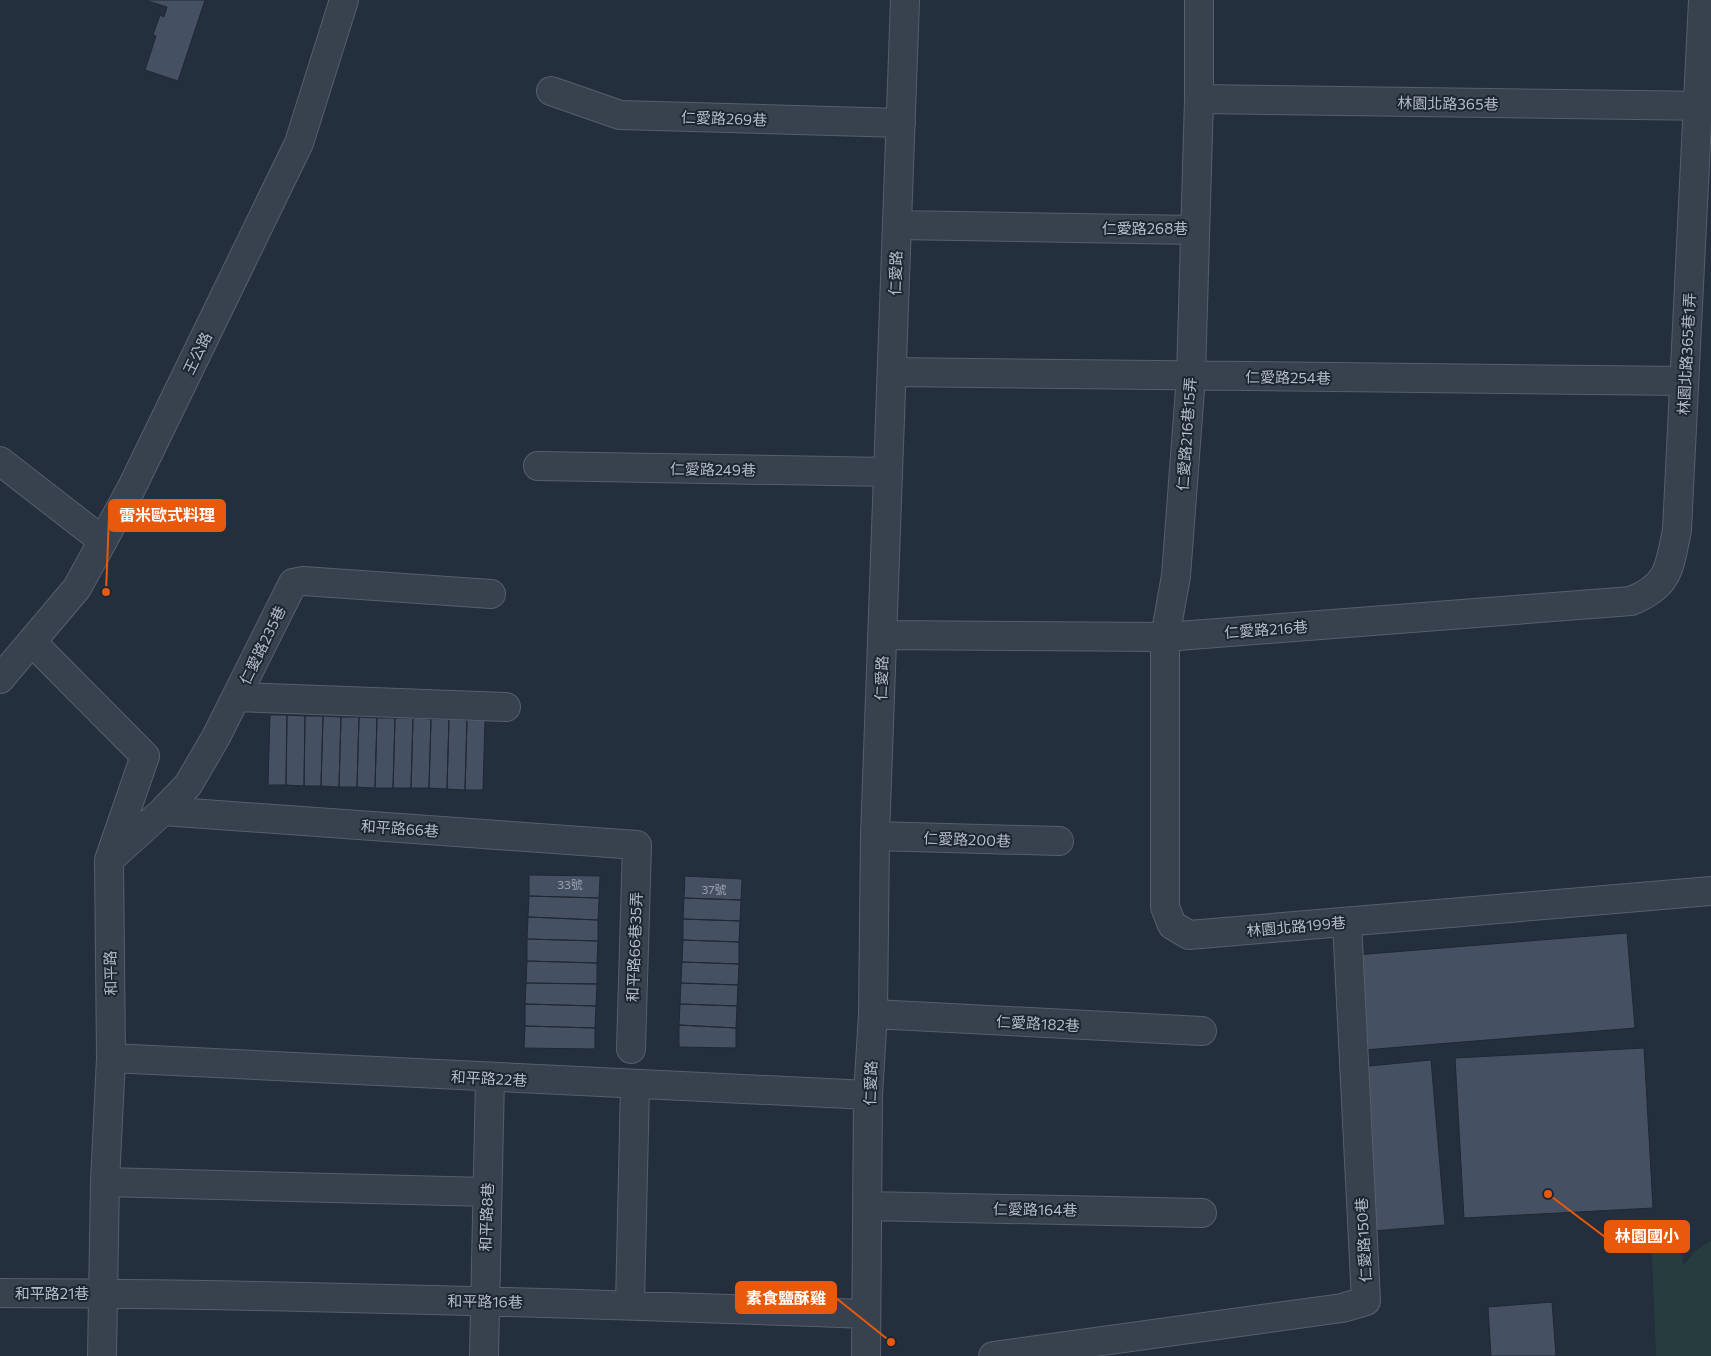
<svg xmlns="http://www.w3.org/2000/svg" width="1711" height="1356" font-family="Commissioner,'Noto Sans TC',sans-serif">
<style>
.green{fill:#263c3f}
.building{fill:#455162;stroke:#1f2835}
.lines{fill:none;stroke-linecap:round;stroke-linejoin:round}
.minor-casing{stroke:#565f6c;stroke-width:30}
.minor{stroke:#38414e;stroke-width:28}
.labels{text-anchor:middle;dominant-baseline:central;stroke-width:4;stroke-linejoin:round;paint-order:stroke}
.number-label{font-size:12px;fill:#98a1af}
.street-label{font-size:15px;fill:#b4bcc9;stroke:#1d2633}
.leader{fill:none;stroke:#e8590c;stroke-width:2}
.callout-dot{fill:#e8590c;stroke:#1d2633;stroke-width:2}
.callout{fill:#e8590c;stroke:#e8590c;stroke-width:2}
.callout-label{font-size:16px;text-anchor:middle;font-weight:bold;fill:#fff}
</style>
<rect width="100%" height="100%" fill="#242f3e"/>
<path class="green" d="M1682,1229L1683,1266L1695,1251L1711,1241V1356H1656L1651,1231Z"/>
<path class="building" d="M145,0H205L178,81L145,70L156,36L153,35L160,15L164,17L167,7Z
M270,715H287L286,785H268Z
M287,715L305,716L304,786L286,785Z
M305,716H323L321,786H304Z
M323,716L341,717L339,787L321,786Z
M341,717H359L357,787H339Z
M359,717L377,718L375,788L357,787Z
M377,718H395L393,788H375Z
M395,718H413L411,788H393Z
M413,718L431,719L429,788H411Z
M431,719H449L447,789L429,788Z
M449,719L467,720L465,790L447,789Z
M467,720H485L483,790H465Z
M529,875L600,876L599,898L529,896Z
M685,876L742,879L741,900L684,898Z
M529,896L599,898L598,920L528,917Z
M684,898L741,900L740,921L683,919Z
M528,917L598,920V941L527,939Z
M683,919L740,921L739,942L683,940Z
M1627,933L1635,1028L1364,1050L1356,955Z
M527,939L598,941L597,963L527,961Z
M683,940L739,942V964L682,962Z
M527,961L597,963V984L526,983Z
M682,962L739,964L738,985L681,983Z
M526,983L597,984L596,1006L525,1004Z
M681,983L738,985L737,1006L680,1004Z
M525,1004L596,1006L595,1028L525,1026Z
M680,1004L737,1006L736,1028L679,1025Z
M679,1025L736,1028V1048L679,1047Z
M525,1026L595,1028V1049L524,1048Z
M1644,1048L1653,1208L1464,1218L1455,1058Z
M1431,1060L1445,1225L1373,1231L1359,1067Z
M1552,1302L1556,1356H1491L1488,1307Z"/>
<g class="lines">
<g class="minor-casing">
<path id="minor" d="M1199,0V99L1191,376L1176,576L1165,637V907L1172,925L1189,935L1711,891
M551,91L620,115L901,123
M1199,99L1711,106
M897,225L1195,230
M892,372L1684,381
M0,461L103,541
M538,466L888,472
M882,635L1165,637L1631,601C1670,585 1669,568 1677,530L1703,0
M32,642L145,756L109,860L111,1058L105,1182L102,1356
M0,679L77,588L131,489L299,143L344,0
M237,697L506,707
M163,811L637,845L631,1049
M875,836L1059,841
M110,859L163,811L188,785L216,737L293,583L303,581L491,594
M873,1014L1202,1031
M111,1058L868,1095
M105,1182L487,1192
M868,1206L1202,1213
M0,1293C289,1294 578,1303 866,1314
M630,1305L635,1085
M484,1356L490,1078
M866,1356L868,1095L873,1014L875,836L905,0
M993,1356L1342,1308L1366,1301L1347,922"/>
</g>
<use href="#minor" class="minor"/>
</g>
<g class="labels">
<g class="number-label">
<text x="570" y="884">33號</text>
<text x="714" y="889">37號</text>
</g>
<g class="street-label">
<text transform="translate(1448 103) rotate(1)">林園北路365巷</text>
<text transform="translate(724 118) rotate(2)">仁愛路269巷</text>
<text x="1145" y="228">仁愛路268巷</text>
<text transform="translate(895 273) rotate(-88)">仁愛路</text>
<text transform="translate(197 353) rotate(-64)">王公路</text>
<text transform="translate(1686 354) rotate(-87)">林園北路365巷1弄</text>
<text transform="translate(1288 377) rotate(1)">仁愛路254巷</text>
<text transform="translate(1186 434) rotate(-86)">仁愛路216巷15弄</text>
<text transform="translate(713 469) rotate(1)">仁愛路249巷</text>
<text transform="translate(1266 629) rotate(-4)">仁愛路216巷</text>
<text transform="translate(262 645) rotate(-64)">仁愛路235巷</text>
<text transform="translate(881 678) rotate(-88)">仁愛路</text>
<text transform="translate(400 828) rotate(4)">和平路66巷</text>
<text transform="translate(967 839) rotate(2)">仁愛路200巷</text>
<text transform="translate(1296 926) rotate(-5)">林園北路199巷</text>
<text transform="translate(634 947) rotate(-88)">和平路66巷35弄</text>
<text transform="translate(110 973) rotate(-91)">和平路</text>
<text transform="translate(1038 1023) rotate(3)">仁愛路182巷</text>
<text transform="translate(489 1078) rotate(3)">和平路22巷</text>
<text transform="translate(870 1083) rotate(-88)">仁愛路</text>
<text transform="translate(1035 1209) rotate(1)">仁愛路164巷</text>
<text transform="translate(486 1217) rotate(-88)">和平路8巷</text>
<text transform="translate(1363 1240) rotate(-93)">仁愛路150巷</text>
<text x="52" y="1293">和平路21巷</text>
<text transform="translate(485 1301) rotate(1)">和平路16巷</text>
</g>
</g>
<path class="leader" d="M106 592L109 516M1548 1194L1605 1237M891 1342L836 1298"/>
<g class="callout-dot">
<circle cx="106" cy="592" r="5"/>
<circle cx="1548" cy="1194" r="5"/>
<circle cx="891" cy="1342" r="5"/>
</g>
<g class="callout">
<rect x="109" y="500" width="116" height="31" rx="5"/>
<rect x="1605" y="1221" width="84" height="31" rx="5"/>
<rect x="736" y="1282" width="100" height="31" rx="5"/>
</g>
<g class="callout-label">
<text x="167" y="521">雷米歐式料理</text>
<text x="1647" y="1242">林園國小</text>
<text x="786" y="1304">素食鹽酥雞</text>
</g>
</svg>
